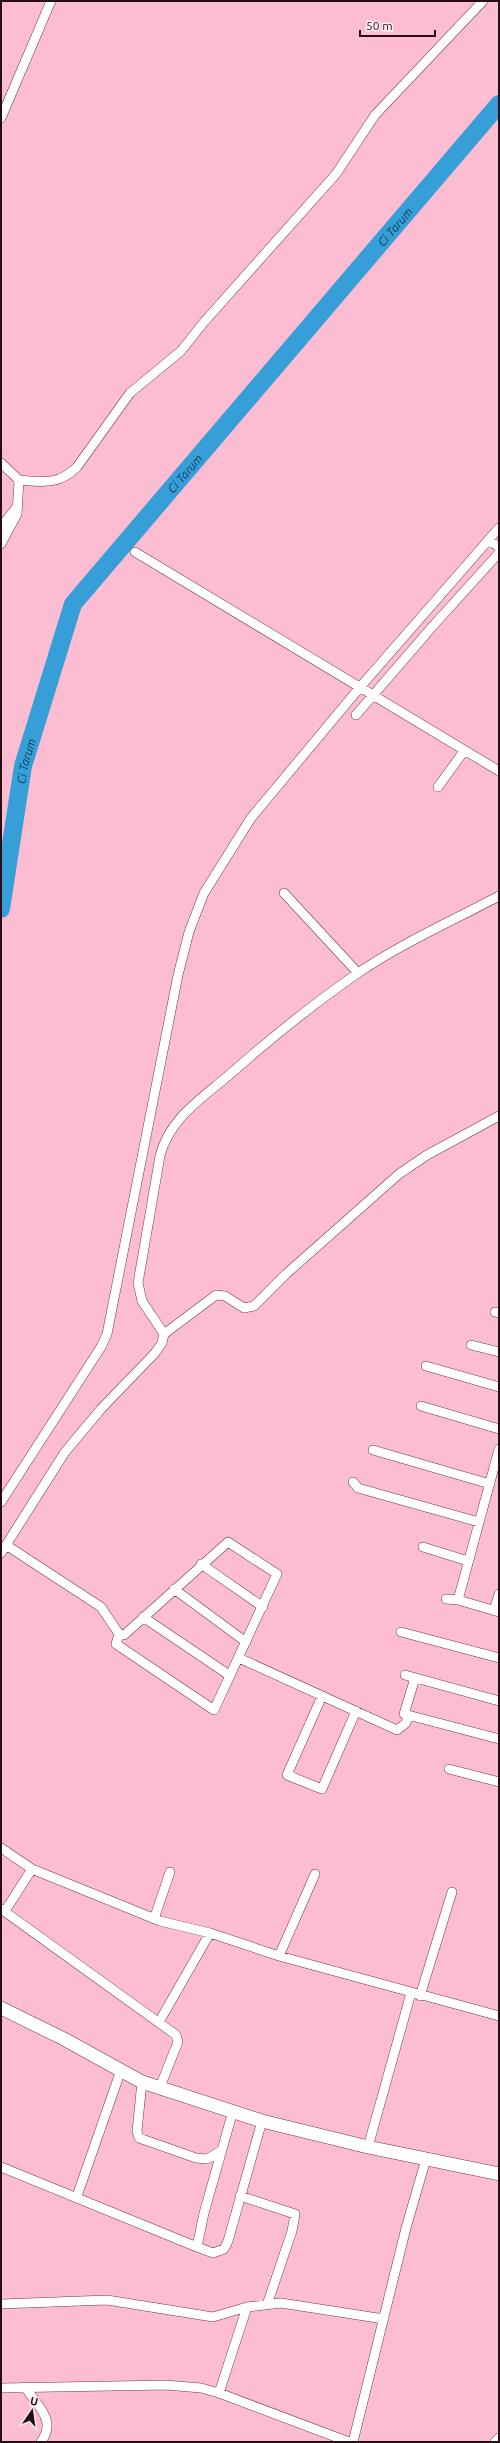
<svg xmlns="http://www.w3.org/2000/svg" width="500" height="2443" font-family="Ubuntu,sans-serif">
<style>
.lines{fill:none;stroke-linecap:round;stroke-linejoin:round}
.river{stroke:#369fd7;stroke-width:18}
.street-casing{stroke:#75334e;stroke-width:10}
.secondary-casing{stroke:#75334e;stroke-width:14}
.street{stroke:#fff;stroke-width:9}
.secondary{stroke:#fff;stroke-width:13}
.labels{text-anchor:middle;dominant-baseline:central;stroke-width:3.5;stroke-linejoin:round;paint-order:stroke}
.water-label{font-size:12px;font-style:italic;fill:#0f3b52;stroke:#feedf2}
</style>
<rect width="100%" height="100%" fill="#fcbdd2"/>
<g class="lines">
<path class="river" id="s1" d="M1,909L23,766L73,604L499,104"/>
<g class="street-casing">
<path id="street" d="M1,118L51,1
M1,463L19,480L17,514L1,544
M19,480C43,482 59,485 77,467L130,393L181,351L204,322L336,174L375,115L483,1
M1,527L16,508
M488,540L499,547
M135,552L499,771
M356,715L432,627L499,553
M438,787L464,751
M284,893L358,973
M495,1312L499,1313
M164,1334L216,1295L225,1296L244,1308L254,1306L286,1274L399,1174L427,1155L499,1116
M471,1345L499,1352
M426,1366L499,1387
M421,1406L499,1429
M373,1450L490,1484
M353,1482L358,1488L479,1522
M1,1502L101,1347L107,1334L178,975L189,932L204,893L251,818L361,686L499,528
M6,1545L101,1607L119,1634L124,1635L228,1542L277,1574L214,1710L116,1644L119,1634
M423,1547L468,1561
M1,1553L65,1452L101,1409L155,1353L162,1343L164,1334L142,1301L138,1283L160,1156C169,1119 201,1099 229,1075C270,1039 313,1004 358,973C402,943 452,921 499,896
M201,1564L263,1607
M174,1589L246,1642
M446,1599L458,1600L499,1612
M458,1600L499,1449
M494,1610L499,1594
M143,1617L229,1675
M401,1632L499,1658
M239,1658L397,1730L406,1723L408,1715
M405,1675L499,1701
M415,1678L404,1714L499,1739
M322,1696L287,1775L322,1789L356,1711
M449,1769L499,1782
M1,1848L32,1869L160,1921L210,1933L279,1956L499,2016
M1,1909L176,2035L178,2042L160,2087
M5,1911L32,1869
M154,1919L170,1872
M279,1956L315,1874
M420,1996L452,1892
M159,2022L210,1933
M142,2082L137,2131L139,2138L196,2158L207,2159L221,2151
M368,2147L411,1993
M1,2167L197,2247L213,2253L224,2249L228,2241L262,2121
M77,2196L121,2070
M240,2196L295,2214L292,2231L267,2305
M197,2247L204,2213L233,2111
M1,2304L107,2300L213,2317L247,2307L281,2303L384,2319
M25,2387C38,2407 57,2420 41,2442
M1,2388L166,2385L201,2388L219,2393L349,2442
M219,2393L247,2307
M353,2442L406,2228L426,2159
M495,2442L499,2438"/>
</g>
<g class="secondary-casing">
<path id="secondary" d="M1,2008L64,2039L142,2082L262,2121L368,2147L499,2174"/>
</g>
<use href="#street" class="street"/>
<use href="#secondary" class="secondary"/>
</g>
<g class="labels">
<g class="water-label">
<text stroke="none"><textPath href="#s1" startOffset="810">Ci Tarum</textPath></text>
<text stroke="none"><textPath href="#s1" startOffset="486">Ci Tarum</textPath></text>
<text stroke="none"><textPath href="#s1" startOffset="150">Ci Tarum</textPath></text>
</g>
</g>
<rect width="500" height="2443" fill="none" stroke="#270b17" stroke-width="4"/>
<g transform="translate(32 2411) rotate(13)" stroke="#feedf2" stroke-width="3" paint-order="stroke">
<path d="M0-3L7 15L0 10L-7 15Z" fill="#270b17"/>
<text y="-6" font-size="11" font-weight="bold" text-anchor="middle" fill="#270b17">U</text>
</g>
<path d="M360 30v6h75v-6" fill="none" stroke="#270b17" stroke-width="2"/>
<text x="366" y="30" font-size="12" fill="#270b17" stroke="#feedf2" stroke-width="3" paint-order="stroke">50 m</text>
</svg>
